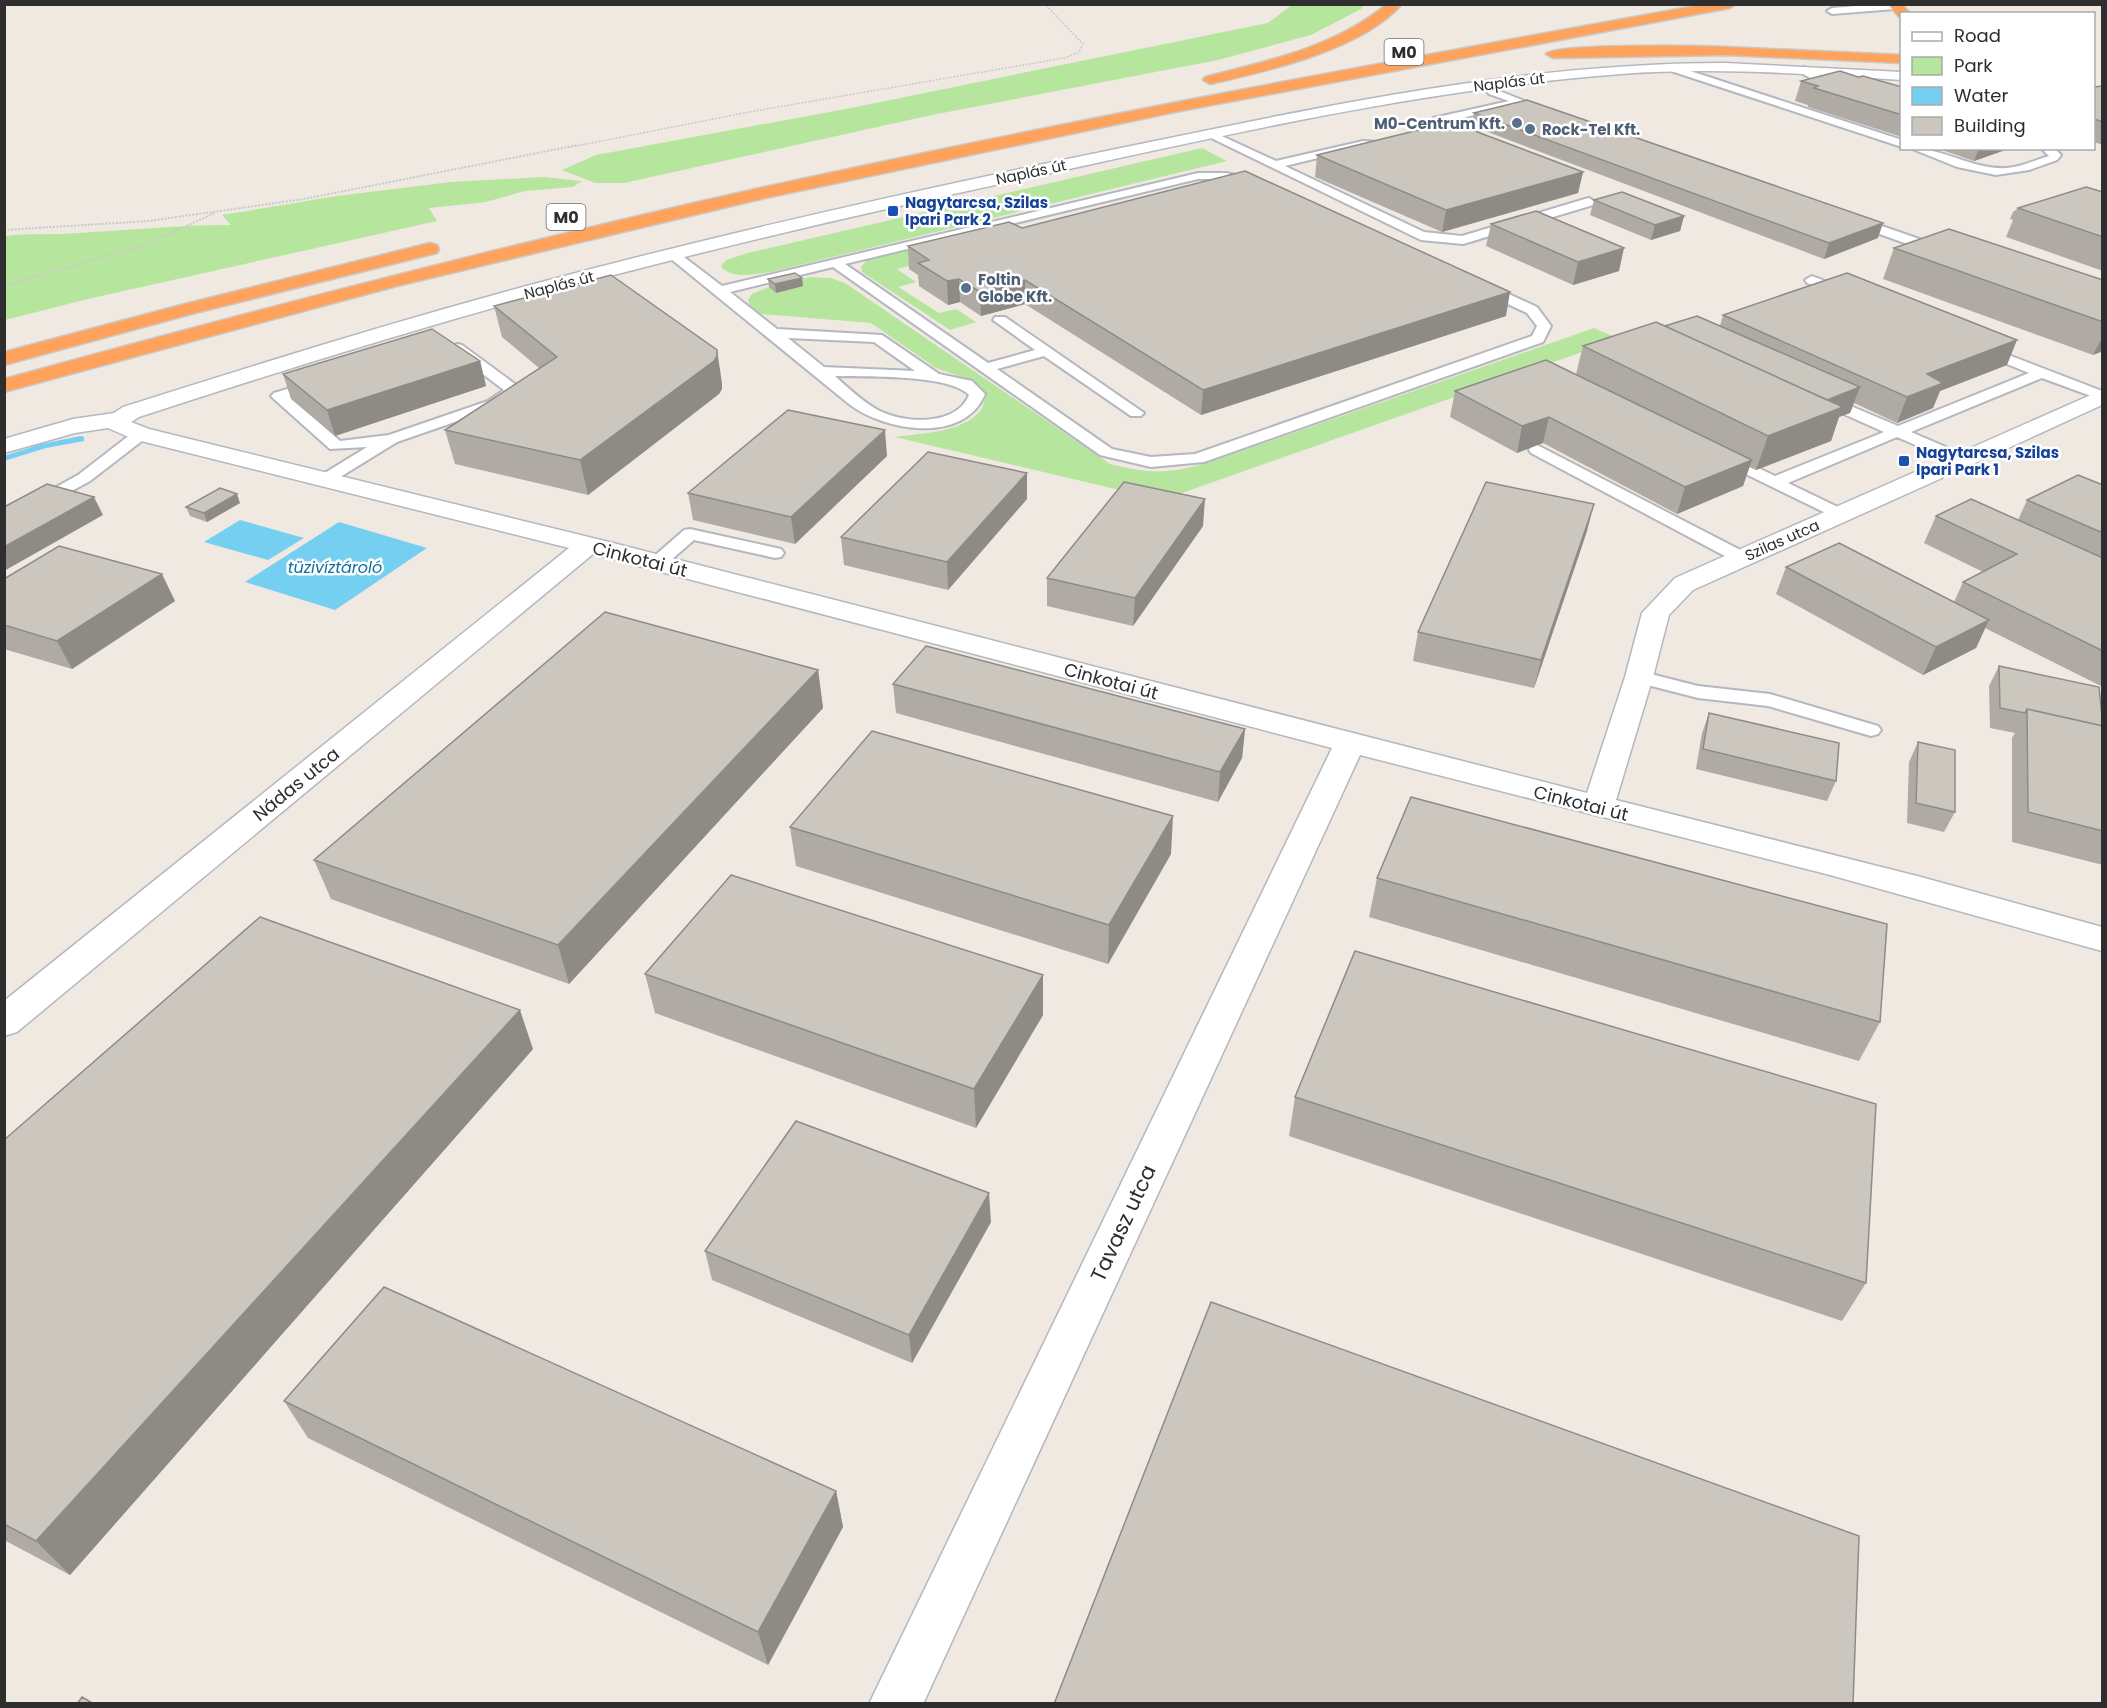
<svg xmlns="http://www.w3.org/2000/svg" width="2107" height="1708" font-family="Poppins,sans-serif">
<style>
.green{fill:#b6e59e}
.water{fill:#75cff0}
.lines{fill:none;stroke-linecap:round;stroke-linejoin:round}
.stream{fill:#75cff0;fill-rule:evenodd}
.lane-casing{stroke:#b4b7c1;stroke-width:4}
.street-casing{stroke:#b4b7c1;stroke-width:3}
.highway-casing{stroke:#c9c9c9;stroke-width:3}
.path-far1{stroke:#c9c9c9;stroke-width:1.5;stroke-dasharray:2 1.5;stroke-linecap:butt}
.path{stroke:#c9c9c9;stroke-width:2;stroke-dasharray:2 1.5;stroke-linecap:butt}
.lane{fill:#fff;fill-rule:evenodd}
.street{fill:#fff;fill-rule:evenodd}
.highway{fill:#ffa35c;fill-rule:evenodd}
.wall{fill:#afaba4}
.shaded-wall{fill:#8e8b86}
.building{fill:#cbc7bf;stroke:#8e8b86;stroke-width:1.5}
.service-dot{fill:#5c6f8a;stroke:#fff;stroke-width:2}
.transit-dot{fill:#1a4fb4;stroke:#fff;stroke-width:2}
.labels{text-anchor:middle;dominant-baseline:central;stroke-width:5;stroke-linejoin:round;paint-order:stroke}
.far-street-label{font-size:15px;fill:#2e2e2e;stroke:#fff}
.far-service-label{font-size:15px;font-weight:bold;fill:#4e5e75;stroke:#fff;text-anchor:start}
.far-transit-label{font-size:15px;font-weight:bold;fill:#164399;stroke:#fff;text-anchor:start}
.shield{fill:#fff;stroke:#6d6d6d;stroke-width:1.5}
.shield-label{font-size:16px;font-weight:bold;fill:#2e2e2e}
.far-water-label{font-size:16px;font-style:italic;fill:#0d6fa3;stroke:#fff}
.street-label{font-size:18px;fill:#2e2e2e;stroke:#fff}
.near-street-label{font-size:21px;fill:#2e2e2e;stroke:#fff}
</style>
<rect width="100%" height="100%" fill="#efe9e1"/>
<path class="green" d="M1292,5H1364L1361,9L1311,35L1218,60L927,116L624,183H595L562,170L596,155L851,108L1268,23Z
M1202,148L1227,161L771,272C756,274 731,280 721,266L726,260L748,253Z
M544,177L582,181L573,187L525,191L486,202L429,208L437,221L92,298L5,320V236C29,233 54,235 79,233C130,230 180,225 231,225L222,215L337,196L451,182Z
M917,247L936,259L897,269L916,282L898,287L939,313L956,309L976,322L950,330L862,272L861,267L868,259Z
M810,277L831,278L845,283L1110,464C1150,474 1168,474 1207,463L1594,328L1619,339L1162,500L895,437C921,433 963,433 981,410C984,405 985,397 986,392L970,380L936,368L871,323L761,314L750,306L748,300L752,294L769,287L776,292L796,281Z"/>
<path class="water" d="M240,520L304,538L268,560L204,542Z
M339,522L427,548L335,610L245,582Z"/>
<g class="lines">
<path class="stream" d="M81,436L84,437V441L46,448L4,461V456L41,444Z"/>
<g class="lane-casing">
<path id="lane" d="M1880,4L1899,6L1895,9L1832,14L1827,11L1832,8Z
M1672,65L1902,140V147L1668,70L1667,68Z
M1804,67L1823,77L1902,101V107L1815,81L1800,72L1799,70Z
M1483,82H1491L1497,90L1552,112L1547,115L1519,105L1448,121L1479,133L1480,135L1475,138L1433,122V118L1509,101L1489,94L1482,84Z
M1211,131L1276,161L1363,141L1393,143L1395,145L1389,148L1363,147L1285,166L1424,232L1462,236L1585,199L1589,198L1595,202L1593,205L1463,244L1421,240L1207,136V132Z
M1910,148C1944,148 1973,170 2007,168C2022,167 2035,160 2049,156L2041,148H2054L2061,155L2057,160L2029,170L1996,175L1957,167Z
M1198,173H1226L1258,180L1260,182L1254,186L1226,179H1198L845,264L988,363L1035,350L993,320L995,317H1005L1144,413L1141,416H1131L1044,356L997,369L1112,449L1151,457L1195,454L1532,336L1537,326L1527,313L1475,289L1473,286L1475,283H1485L1537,307L1551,326L1543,342L1204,462L1151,467L1100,455L833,267L730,292L777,329L882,335L939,374L972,381L985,394C964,445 884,431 849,404L665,254L666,251H676L722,286ZM788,338L874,342L915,371L824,367ZM835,376C866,377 949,374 969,395C956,427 902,424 876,409C861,400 848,388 835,376Z
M1853,216L1948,249L1949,252L1948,255H1938L1849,223L1847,220Z
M1812,276L1852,291L1854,294L1847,298L1807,283L1805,280Z
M457,344L462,345L519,387L522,390L519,393L498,407L397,442L332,482H320L318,479L320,476L367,447L330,449L274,399L271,396L274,393L317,380L322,381L324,384L322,387L290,397L340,441L389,435L488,401L504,390L452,351L450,348Z
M1980,344L2102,391V400L2042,378L1911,432L1969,457L1971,460L1969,463H1957L1897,437L1788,483L1846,511L1849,515L1846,519L1840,520L1717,460L1715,457L1723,452L1729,454L1775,476L1884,432L1819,403L1816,400L1819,397H1829L1898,426L2029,373L1975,351L1973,348L1975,345Z
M141,429L147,431L149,434L147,437L90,481L4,528V516L78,475L135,431Z
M1537,445L1748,554L1751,558L1748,562H1736L1531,453L1529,450L1531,447Z
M690,529L781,549L784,553L781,557L775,558L694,540L663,567H651L648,563L651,559L684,530Z
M1639,671L1698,686L1770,694L1878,726L1881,730L1878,734L1871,736L1768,706L1698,698L1632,681L1629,677L1632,673Z"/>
</g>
<g class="street-casing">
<path id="street" d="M1725,63L1902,72V80C1808,74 1714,67 1621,74C1422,89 1226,135 1032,177C869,212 707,249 547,293C410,330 274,373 139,417L131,422L149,429L613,543L1587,793L1625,677L1642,613L1675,578L1924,468L1933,466L1942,468L1945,473L1942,478L1693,590L1669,615L1653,677L1616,800L1921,877L2102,927V951L1830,875L1360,755L923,1704H869L1332,748L593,554L17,1032L4,1036V1001L569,548L133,439L108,428L75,433L4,453V439L73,419L114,413L123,407C259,364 396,321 534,284C728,232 925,188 1121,148C1320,107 1521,63 1725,63Z
M2102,390V405L1971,465L1963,467L1955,465L1951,460L1955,455Z"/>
</g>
<g class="highway-casing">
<path id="highway" d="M1387,4H1402C1362,50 1267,71 1210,84L1203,80L1205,77C1268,61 1335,47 1387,4Z
M1706,4H1736L1730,8L1175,112L761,199L397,286L4,392V379C255,310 506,245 760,188C1074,119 1390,61 1706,4Z
M1888,4H1902L1910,14H1902V17H1899Z
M1727,47L1902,55V63L1727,55L1553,58L1546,54C1556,43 1702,46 1727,47Z
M430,243L437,245L439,249L437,253L195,313L4,365V352L181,305Z"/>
</g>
<path class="path-far1" d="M571,147L749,112L1064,58L1079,52L1083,44L1045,4"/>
<path class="path" d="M4,230L149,221L304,199L578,145
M4,286L147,244L215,213"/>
<use href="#lane" class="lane"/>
<use href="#street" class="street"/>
<use href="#highway" class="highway"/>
</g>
<path class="wall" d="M1858,77L1902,87V137L1808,107V105L1795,101L1801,81Z
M2103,86V145L2094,142V87Z
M1474,113L1878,238L1824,259L1472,126Z
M1936,148H2011L1974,161Z
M1317,155L1583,172L1578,193L1442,232L1315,177Z
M2103,192V271L2006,237L2013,220L2010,219L2013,212L2016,210L2018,208Z
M1594,200L1684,216L1680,231L1651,240L1590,215Z
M1491,224L1619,271L1573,285L1486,246Z
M1022,228L1506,316L1201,415L1025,304L981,316L960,302L948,305L919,286L918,275L909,269L908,246Z
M1894,248L2103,280V351L2093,355L1883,279Z
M768,279L803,286L776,293L769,287Z
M494,306L722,383V389L719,394L588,495L455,464L445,430L539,368L502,337Z
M1723,315L2007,365L1940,391L1933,408L1897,423L1854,403L1850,413L1839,417L1831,441L1756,470L1749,467L1743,486L1677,514L1543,443L1517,453L1450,417L1455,391L1576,374L1583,346L1665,326H1720Z
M480,361L486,386L335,436L291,399L283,374Z
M887,456L795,544L693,520L688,493Z
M1027,473V499L948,590L844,565L841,537Z
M2103,485V687L1985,628L1976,648L1923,675L1776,594L1786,567L1954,602L1963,582L1983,572L1924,543L1936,516L2018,520L2027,500Z
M240,503L207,522L190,516L186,507Z
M1203,526L1133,626L1047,606V578Z
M1587,531L1534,688L1413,661L1418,632Z
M4,579L175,601L72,669L4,649Z
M1999,666L2103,722V865L2012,842V738L2015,733L1990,728L1989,686Z
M818,670L823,708L569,984L331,899L314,860Z
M893,684L1245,729L1242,758L1218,802L896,713Z
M1709,713L1836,781L1827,801L1696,769L1702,733Z
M1918,742L1955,812L1944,832L1907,823L1909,762Z
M790,827L1171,854L1108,964L796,866Z
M1377,878L1880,1022L1859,1061L1369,917Z
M645,974L1043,975V1015L976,1128L655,1013Z
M533,1049L70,1575L4,1540V1140Z
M1295,1097L1866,1283L1842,1321L1289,1136Z
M991,1222L912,1363L712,1280L705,1251Z
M284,1401L836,1491L843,1527L768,1665L308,1438Z"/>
<path class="shaded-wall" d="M1979,148H2011L1974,161Z
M1583,172L1578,193L1442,232L1446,210Z
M1684,216L1680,231L1651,240L1655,225Z
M1883,223L1878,238L1824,259L1829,243Z
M1624,248L1619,271L1573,285L1578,262Z
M802,278L803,286L776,293L775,284Z
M959,279L960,302L948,305L947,281Z
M1025,280V304L981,316L980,292Z
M1510,292L1506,316L1201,415L1203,390Z
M2103,336V351L2093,355Z
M2017,340L2007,365L1940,391L1933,408L1897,423L1907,397L1927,374Z
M717,350L722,383V389L719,394L588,495L580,460Z
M480,361L486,386L335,436L327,410Z
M1860,387L1850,413L1839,417L1831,441L1756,470L1768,436L1816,404Z
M1549,417L1543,443L1517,453L1522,426Z
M885,430L887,456L795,544L791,517Z
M1752,460L1743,486L1677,514L1685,487Z
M1027,473V499L948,590L947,562Z
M237,494L240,503L207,522L204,513Z
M94,497L103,515L4,571V547Z
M1205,499L1203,526L1133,626L1135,598Z
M1594,504L1587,531L1534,688L1541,660Z
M162,574L175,601L72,669L57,641Z
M1989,620L1976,648L1923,675L1936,647Z
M818,670L823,708L569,984L558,945Z
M1245,729L1242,758L1218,802L1220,772Z
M1173,816L1171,854L1108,964L1109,925Z
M1043,975V1015L976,1128L974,1089Z
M520,1010L533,1049L70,1575L36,1541Z
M989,1193L991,1222L912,1363L909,1335Z
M836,1491L843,1527L768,1665L758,1632Z"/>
<path class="building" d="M1840,71L1858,77L1863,76L1902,87V115L1814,88L1818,86L1801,81Z
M2103,86V122L2094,119V87Z
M1527,100L1883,223L1829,243L1474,113Z
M1451,122L1583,172L1446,210L1317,155Z
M1245,171L1510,292L1203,390L1025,280L980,292L959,279L947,281L918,263L929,260L908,246L1009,222L1022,228Z
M2086,187L2103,192V237L2018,208Z
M1622,192L1684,216L1655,225L1594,200Z
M1536,211L1624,248L1578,262L1491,224Z
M1949,229L2103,280V322L1894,248Z
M795,273L802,278L775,284L768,279Z
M1847,273L2017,340L1927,374L1943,383L1907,397L1723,315Z
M611,275L717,350V356L714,361L580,460L445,430L557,357L494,306Z
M1697,316L1860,387L1827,400L1665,326Z
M1656,322L1843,407L1768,436L1583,346Z
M432,329L480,361L327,410L283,374Z
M1546,360L1752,460L1685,487L1549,417L1522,426L1455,391Z
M788,410L885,430L791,517L688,493Z
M928,452L1027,473L947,562L841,537Z
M2078,475L2103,485V533L2027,500Z
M1124,482L1205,499L1135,598L1047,578Z
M1486,482L1594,504L1541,660L1418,632Z
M47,484L94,497L4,547V507Z
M220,488L237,494L204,513L186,507Z
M1971,499L2103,558V651L1963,582L2017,554L1936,516Z
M1839,543L1989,620L1936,647L1786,567Z
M59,546L162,574L57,641L4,625V579Z
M605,612L818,670L558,945L314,860Z
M926,646L1245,729L1220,772L893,684Z
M1999,666L2099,687L2103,726L2027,709L2025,713L2000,708Z
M2027,709L2103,726V831L2028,812Z
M1709,713L1839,743L1836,781L1703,749Z
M872,731L1173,816L1109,925L790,827Z
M1918,742L1955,750V812L1916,803Z
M1411,797L1887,924L1880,1022L1377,878Z
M731,875L1043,975L974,1089L645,974Z
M260,917L520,1010L36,1541L4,1524V1140Z
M1355,951L1876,1104L1866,1283L1295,1097Z
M796,1121L989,1193L909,1335L705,1251Z
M384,1287L836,1491L758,1632L284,1401Z
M1211,1302L1859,1536L1853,1704H1054Z
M82,1697L94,1704H77Z"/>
<g class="service-dot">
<circle cx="1517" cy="123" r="6"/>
<circle cx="1530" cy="129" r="6"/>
<circle cx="966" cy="288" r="6"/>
</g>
<g class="transit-dot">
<rect x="887" y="205" width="12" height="12" rx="3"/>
<rect x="1898" y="455" width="12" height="12" rx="3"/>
</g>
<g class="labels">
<g class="far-street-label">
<text transform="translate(1509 82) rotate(-7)">Naplás út</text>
<text transform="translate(1031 172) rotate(-12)">Naplás út</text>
<text transform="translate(559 285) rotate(-15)">Naplás út</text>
<text transform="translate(1782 540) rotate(-24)">Szilas utca</text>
</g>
<g class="far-service-label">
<text x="1505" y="123" text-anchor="end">M0-Centrum Kft.</text>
<text x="1542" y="129">Rock-Tel Kft.</text>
<text x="978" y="279">Foltin<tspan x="978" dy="17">Globe Kft.</tspan></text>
</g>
<g class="far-transit-label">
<text x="905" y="202">Nagytarcsa, Szilas<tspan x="905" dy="17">Ipari Park 2</tspan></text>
<text x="1916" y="452">Nagytarcsa, Szilas<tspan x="1916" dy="17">Ipari Park 1</tspan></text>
</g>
<g class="shield">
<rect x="1384.5" y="39" width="39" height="26" rx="4.5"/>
<rect x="546.5" y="204" width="39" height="26" rx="4.5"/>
</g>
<g class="shield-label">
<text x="1404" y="52">M0</text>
<text x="566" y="217">M0</text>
</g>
<g class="far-water-label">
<text x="335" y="567">tüzivíztároló</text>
</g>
<g class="street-label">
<text transform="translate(640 559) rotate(14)">Cinkotai út</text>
<text transform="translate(1111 681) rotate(15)">Cinkotai út</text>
<text transform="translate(296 784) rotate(-39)">Nádas utca</text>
<text transform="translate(1581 803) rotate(14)">Cinkotai út</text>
</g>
<g class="near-street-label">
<text transform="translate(1123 1223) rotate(-65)">Tavasz utca</text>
</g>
</g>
<rect width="2107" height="1708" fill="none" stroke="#2e2e2e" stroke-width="12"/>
<rect x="1900" y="12" width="195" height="138" fill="#ffffff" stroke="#ababab" stroke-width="1.5"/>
<rect x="1912" y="32" width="30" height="9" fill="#ffffff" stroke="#ababab" stroke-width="1.5"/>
<text x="1954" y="42" font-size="18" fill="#2e2e2e">Road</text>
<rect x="1912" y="57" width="30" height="18" fill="#b6e59e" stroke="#ababab" stroke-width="1.5"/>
<text x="1954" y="72" font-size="18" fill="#2e2e2e">Park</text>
<rect x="1912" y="87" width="30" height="18" fill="#75cff0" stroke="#ababab" stroke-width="1.5"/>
<text x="1954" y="102" font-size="18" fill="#2e2e2e">Water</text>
<rect x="1912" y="117" width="30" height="18" fill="#cbc7bf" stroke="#ababab" stroke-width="1.5"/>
<text x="1954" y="132" font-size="18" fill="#2e2e2e">Building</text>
</svg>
